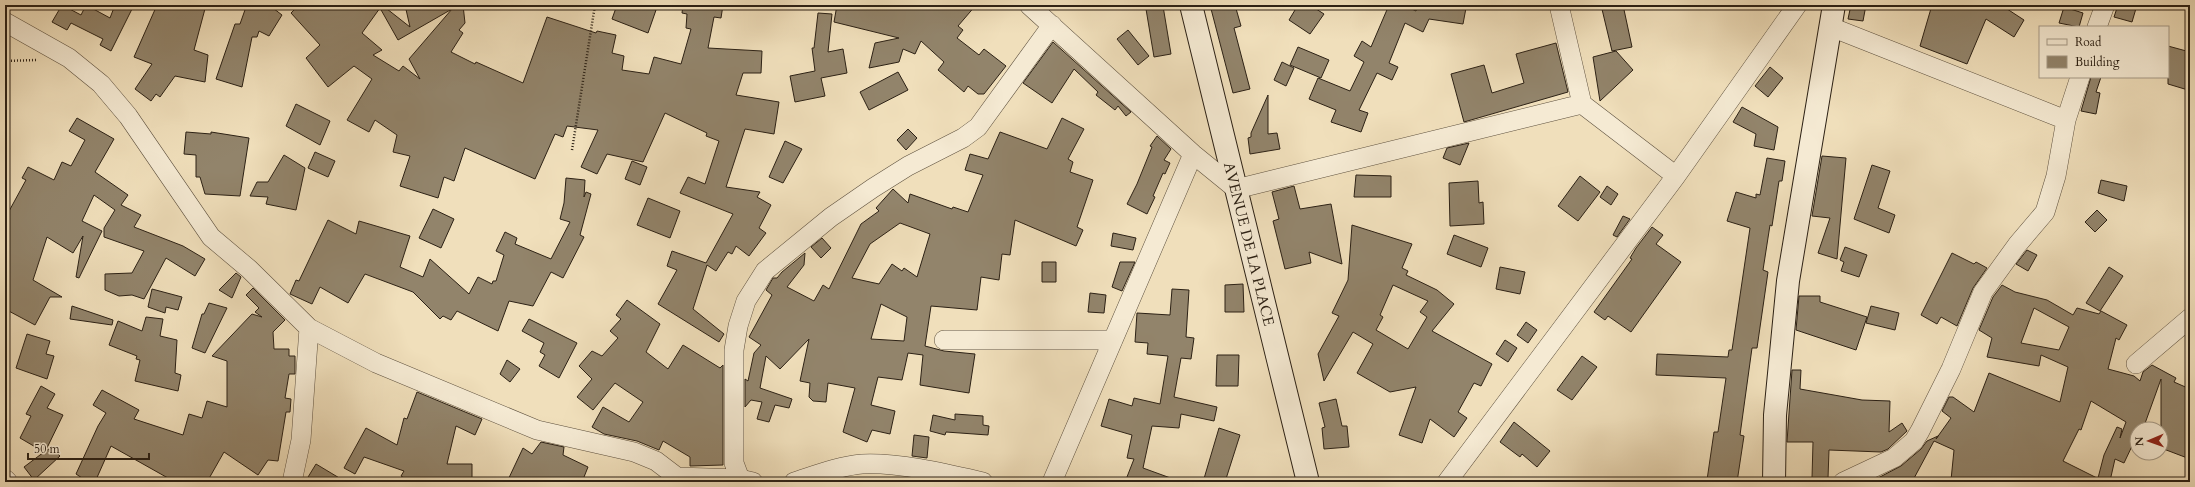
<svg xmlns="http://www.w3.org/2000/svg" width="2195" height="487" font-family="Cardo,serif">
<style>
.building{fill:#92846b;stroke:#2c2115;fill-rule:evenodd}
.lines{fill:none;stroke-linecap:round;stroke-linejoin:round}
.street-casing{stroke:#5d503e;stroke-width:20}
.secondary-casing{stroke:#2c2115;stroke-width:24}
.path{stroke:#2c2115;stroke-width:2.5;stroke-dasharray:1 2;stroke-linecap:butt}
.street{stroke:#f5ead3;stroke-width:19}
.secondary{stroke:#f5ead3;stroke-width:22}
.labels{text-anchor:middle;dominant-baseline:central;stroke-width:3.5;stroke-linejoin:round;paint-order:stroke}
.street-label{font-size:15px;fill:#2c2115;stroke:#f5ead3}
</style>
<rect width="100%" height="100%" fill="#f0dfbb"/>
<filter id="stains"><feTurbulence type="fractalNoise" baseFrequency=".005" numOctaves="4"/><feColorMatrix values="0 0 0 0 .2 0 0 0 0 .09 0 0 0 0 .02 0 0 0 .5 -.17"/></filter>
<radialGradient id="worn" r=".72"><stop offset=".6" stop-color="#630" stop-opacity="0"/><stop offset="1" stop-color="#630" stop-opacity=".3"/></radialGradient>
<path class="building" d="M62,5L81,15L86,5L110,18L115,5H134L111,51L100,45L103,39L71,23L67,30L52,22Z
M157,5H206L194,50L208,55L205,82L175,76L160,97L156,94L151,101L135,89L152,64L134,57Z
M255,5H269L282,15L269,36L259,31L257,37H252L242,87L216,79L235,24H240L246,7L253,9Z
M299,5H382L410,27L405,5H463L465,23L459,30L463,33L451,52L475,64L476,62L523,83L547,17L596,33L597,31L616,35L612,53L624,56L622,70L649,74L654,57L681,64L691,29L686,28L687,14L682,13L683,5H723L721,18L714,17L708,48L762,51L761,73H743L736,95L779,102L774,134L745,129L726,187L760,192L757,197L771,205L759,228L766,233L749,256L736,246L732,254L728,252L716,271L707,265L693,309L724,334L719,342L658,304L677,270L667,266L672,251L706,263L733,214L680,193L688,177L705,184L719,141L706,136L707,133L665,113L643,162L607,154L597,174L581,167L598,130L567,126L563,137L555,134L535,179L465,148L454,181L444,177L438,198L400,186L410,156L393,152L397,135L375,120L369,132L347,120L372,79L354,66L328,87L306,58L320,45L291,13ZM380,8L398,40L452,9L409,59L420,79L403,66L399,71L373,55L382,50L362,33Z
M617,5H642L656,10L648,33L612,19Z
M837,5H866L880,9L881,5H976L958,26L963,30L957,38L979,55L984,49L1006,66L984,94H978L968,86L964,92L938,70L944,62L921,41L915,54L903,49L899,62L869,68L875,43L899,38L834,22Z
M1210,5H1235L1241,26L1234,28L1250,89L1233,93Z
M1298,5H1310L1324,14L1310,34L1289,20Z
M1389,5H1404L1416,11L1418,5H1447L1466,8L1463,24L1429,19L1423,32L1405,23L1389,63L1398,67L1392,80L1377,73L1359,110L1368,113L1361,132L1331,122L1336,110L1309,99L1318,78L1350,91L1364,62L1354,56L1362,41L1371,47Z
M1601,5H1623L1632,47L1612,51Z
M1851,5H1866L1863,21L1848,19Z
M1932,5H2001L2024,20L2014,37L1986,19L1967,64L1920,46Z
M2118,5H2137L2132,22L2114,17Z
M1163,6L1171,54L1154,57L1146,9Z
M2064,7L2083,13L2079,27L2059,23Z
M818,13L832,14L828,52L843,49L847,73L821,78L825,96L795,102L790,76L815,71L812,48H814Z
M1128,30L1149,56L1138,65L1117,39Z
M1053,42L1131,112L1126,116L1118,106L1115,110L1096,95L1098,92L1074,69L1052,103L1023,83Z
M1556,43L1568,92L1464,122L1451,74L1484,65L1492,93L1524,83L1516,54Z
M2168,46L2190,52V82L2188,90L2168,84Z
M1298,47L1329,60L1321,78L1290,65Z
M1616,51L1633,70L1600,101L1593,57Z
M1282,62L1294,68L1286,86L1274,80Z
M1770,67L1783,78L1768,97L1755,86Z
M898,72L908,90L869,110L860,92Z
M2091,77H2101L2096,92L2100,93L2096,114L2081,111Z
M1268,95V134L1277,133L1280,149L1250,154L1248,138L1251,137V133Z
M296,104L330,121L320,145L286,126Z
M1742,107L1778,127L1774,150L1754,146L1756,134L1733,122Z
M77,118L114,139L95,172L128,195L121,205L141,215L134,227L183,246L205,259L195,276L166,258L144,299L132,295L119,296L105,290V274L132,273L144,251L104,237V228L115,210L94,195L82,221L102,231L79,278L76,277L83,236L73,253L47,237L33,280L62,297H50L35,325L5,309V212L8,213L26,180L22,178L28,167L54,180L62,162L71,166L85,140L69,131Z
M1062,118L1084,129L1068,159L1073,162L1070,172L1093,180L1077,227L1083,230L1076,246L1015,220L1010,255L1002,254L999,280L981,277L977,310L931,306L925,346L944,351L975,354L969,393L920,385L923,355L908,353L902,380L878,377L871,405L895,411L890,434L872,430L867,442L843,432L855,388L828,383L826,402L813,401L809,397L810,383L800,381L809,339L780,369L766,356L760,388L792,399L789,408L775,405L769,422L757,419L762,402L751,400L745,407V379L748,381L754,353L761,345L749,337L772,295L766,290L773,278H777L782,272L805,253L804,265L787,287L814,301L823,285L829,289L861,224L879,211L876,208L893,189L908,203L910,194L952,209L953,207L968,212L983,175L965,170L970,154L988,159L1000,132L1047,149ZM900,223L930,234L917,277L904,268L902,271L892,264L879,284L852,278L870,244ZM881,304L907,317L904,341L871,339Z
M908,129L917,138L906,150L897,140Z
M186,132L211,134V132L249,138L240,196L205,194L200,177H196V155L184,154Z
M1157,136L1171,149L1164,160L1170,163L1165,174L1163,173L1153,196L1155,197L1147,214L1127,204L1137,184L1152,147L1150,146Z
M785,141L802,149L783,183L769,177Z
M1469,143L1460,165L1443,158L1447,148Z
M315,152L335,161L328,177L308,168Z
M284,155L305,168L296,210L266,204L268,197L250,196L257,182H268Z
M1822,156L1846,158L1837,259L1818,253L1830,218L1812,216Z
M1767,158L1785,161L1782,181H1779L1772,226L1770,225L1763,270L1768,272L1757,348H1752L1740,435L1744,436L1737,482L1707,480L1714,432H1718L1726,378L1656,375L1657,354L1728,357L1729,350H1732L1750,228L1727,221L1736,192L1756,198V194L1760,195Z
M632,161L647,167L640,185L625,179Z
M1872,165L1890,171L1878,208L1895,215L1889,233L1854,219Z
M1356,175L1391,176V197H1354Z
M1580,176L1600,192L1578,221L1558,206Z
M566,178L585,180L584,197L586,192L591,194L580,235L584,237L563,278L551,272L533,306L509,301L498,331L457,311L451,320L443,316L440,319L413,292L365,274L348,303L320,287L312,304L290,294L296,280L299,281L328,220L356,234L359,221L410,236L400,267L423,277L430,259L469,294L478,277L492,284L493,281H496L504,255L496,251L505,232L517,238L515,244L551,259L570,222L560,219L564,203Z
M2101,180L2127,186L2124,201L2098,193Z
M1478,181L1479,203L1483,202L1484,224L1450,226L1449,183Z
M1294,186L1300,209L1331,204L1342,264L1309,252L1311,263L1285,269L1273,221L1279,219L1272,192Z
M1607,186L1618,194L1611,205L1600,197Z
M648,198L680,211L670,238L637,225Z
M433,209L454,219L441,248L419,238Z
M2097,210L2107,220L2095,232L2085,222Z
M1623,216L1630,219L1617,237L1613,235Z
M1352,225L1412,244L1402,268L1408,271L1406,275L1437,290L1454,304L1432,331L1492,364L1481,386L1474,383L1458,412L1467,418L1454,437L1430,419L1422,443L1399,435L1416,387L1390,392L1357,373L1373,344L1353,332L1324,381L1318,354L1339,316L1332,313L1348,280ZM1393,285L1428,301L1420,312L1427,317L1408,349L1376,330L1383,317L1380,315Z
M1652,227L1663,235L1656,244L1681,262L1631,332L1608,316L1605,320L1594,312L1632,259L1630,258L1636,248Z
M1113,233L1136,238L1133,250L1111,246Z
M1454,235L1488,248L1481,267L1447,254Z
M822,238L831,248L821,258L811,247Z
M1845,247L1867,255L1859,277L1841,271L1844,262L1840,260Z
M2027,250L2037,255L2028,271L2016,264Z
M1952,253L1974,264L1976,262L1987,268L1973,288L1957,326L1941,317L1937,324L1921,315Z
M1042,262H1056V282H1042Z
M1120,262H1135L1122,291L1112,287Z
M1500,267L1525,272L1520,294L1496,289Z
M2109,267L2123,276L2100,311L2086,303Z
M236,273L241,277L232,298L219,290Z
M1243,284L1244,312H1225V285Z
M2002,285L2015,292L2047,300L2073,315L2077,308L2099,314L2101,311L2127,325L2119,340L2116,338L2108,369L2134,376L2140,381L2143,372L2152,365L2176,378L2174,382L2190,389V459L2161,448V379L2143,429H2137V445L2133,444L2124,463L2115,459L2110,481L2098,478L2104,455L2117,427L2122,429L2120,438L2126,422L2091,401L2081,430L2079,429L2063,461L2105,482H1965L1951,480L1954,450L1934,441L1912,482H1881L1878,478L1901,466L1921,449L1927,441L1938,436L1936,439L1951,418L1942,411L1949,397H1953L1974,412L1989,373L2060,402L2068,367L2041,355L2039,366L1987,357L1992,338L1979,330L1993,297ZM2034,308L2069,327L2059,350L2021,343Z
M253,288L285,320L273,332L274,349H289V356H295V374H289L285,398L291,399L290,412H286L278,461L268,460L258,475L224,452L207,482H175L111,446L95,482H88L76,474L98,426L106,413L93,405L102,390L139,410L134,419L183,435L189,414L202,418L207,401L227,407V361L212,356L252,314L262,317L255,312L259,308L246,295Z
M152,289L182,297L178,310L166,307L165,313L148,307Z
M1172,289L1189,290L1186,337L1194,338L1191,359L1181,358L1174,397L1217,407L1214,421L1181,414L1179,428L1152,426L1143,468L1176,480V482H1125L1134,459L1127,458L1132,435L1101,426L1109,399L1132,406L1134,398L1160,404L1168,356L1147,354L1148,343L1135,342L1137,313L1170,315Z
M1090,293L1106,295L1104,313L1088,312Z
M1799,296H1820V302L1867,317L1856,350L1796,330Z
M627,300L660,324L646,352L668,369L683,345L720,368L723,365V465L690,466V457L663,441L659,450L637,441L604,434L592,427L603,407L629,422L643,402L615,383L593,410L577,397L592,379L579,366L592,351L602,356L618,338L610,331L621,319L616,315Z
M209,303L227,308L205,353L192,348L202,314H204Z
M72,306L113,320L112,325L70,319Z
M1871,306L1899,313L1895,330L1866,323Z
M146,317L163,319L160,336L177,340L175,373L181,375L178,391L135,381L140,360L136,359L137,356L109,345L118,321L142,331Z
M529,319L577,343L559,378L539,366L545,355L540,352L544,343L522,331Z
M1526,322L1537,330L1528,343L1517,335Z
M27,334L50,341L46,354L54,356L47,379L16,368Z
M1505,340L1517,348L1508,362L1496,354Z
M1217,355H1239L1238,386H1216Z
M1582,356L1597,367L1572,400L1557,390Z
M507,360L520,369L510,382L500,374Z
M1792,370H1801L1800,389L1862,400L1890,401L1889,432L1902,423L1907,431L1888,449L1881,452L1829,450L1828,478H1812L1813,442H1787Z
M41,386L55,394L47,408L63,415L45,452L51,447L60,456L34,480L24,467L44,452L20,438L31,416L26,414Z
M417,392L482,419L475,435L456,426L447,464H472V482H411L401,476L404,471L364,457L355,474L344,468L366,428L397,445L404,418L407,419Z
M1336,399L1342,426H1347L1349,447L1324,449L1322,428L1325,427L1319,403Z
M955,414L983,416V425L989,426L988,435L946,432L945,435L930,431L933,415L955,420Z
M1514,422L1550,451L1537,467L1522,454L1520,457L1500,442Z
M1219,428L1240,435L1225,482H1203Z
M914,435L929,437L927,458L912,456Z
M541,442L564,447L563,455L588,467L582,482H507L523,448L532,454Z
M316,464L346,482H305Z"/>
<g class="lines">
<g class="street-casing">
<path id="street" d="M1029,5L1193,154L1236,189L1582,104
M1559,5L1582,104L1676,176
M5,22L69,58L101,84L128,116L211,237L249,269L309,328L376,363L537,430L634,452L656,461L677,477L740,479L753,482
M1831,27L2066,120
M2097,27L2105,5
M944,340H1113
M2136,364L2190,318
M5,479L8,482
M740,479L734,463V350L738,326L746,301L765,271L831,217L873,188L908,166L963,138L978,127L1052,25
M292,482L301,440L309,328
M794,482C816,475 839,466 862,464C898,462 948,474 983,482
M1052,482L1193,154
M1447,482L1676,176L1797,5
M1843,482L1894,458L1914,441L1920,431L1951,369L1983,292L2017,245L2045,212L2056,176L2066,120L2080,77"/>
</g>
<g class="secondary-casing">
<path id="secondary" d="M1191,5L1308,482
M1774,482L1775,415L1788,281L1834,5"/>
</g>
<path class="path" d="M5,61L36,60
M572,150L595,5"/>
<use href="#street" class="street"/>
<use href="#secondary" class="secondary"/>
</g>
<g class="labels">
<g class="street-label">
<text transform="translate(1249 244) rotate(76)">AVENUE DE LA PLACE</text>
</g>
</g>
<rect width="2195" height="487" fill="none" stroke="#f0dfbb" stroke-width="20"/>
<rect x="6" y="6" width="2183" height="475" fill="none" stroke="#2c2115" stroke-width="2"/>
<rect x="10" y="10" width="2175" height="467" fill="none" stroke="#2c2115"/>
<rect x="2039" y="26" width="130" height="52" fill="#f5ead3" stroke="#a59a87"/>
<rect x="2047" y="39" width="20" height="6" fill="#f5ead3" stroke="#a59a87"/>
<text x="2075" y="46" font-size="12" fill="#2c2115">Road</text>
<rect x="2047" y="56" width="20" height="12" fill="#92846b" stroke="#a59a87"/>
<text x="2075" y="66" font-size="12" fill="#2c2115">Building</text>
<g transform="translate(2149 441) rotate(268)"><circle r="19" fill="#f5ead3" stroke="#a59a87"/>
<path d="M0-3L7 15L0 10L-7 15Z" fill="#8f2418"/>
<text y="-6" font-size="11" font-weight="bold" text-anchor="middle" fill="#2c2115">N</text>
</g>
<path d="M28 453v6h121v-6" fill="none" stroke="#2c2115" stroke-width="2"/>
<text x="34" y="453" font-size="12" fill="#2c2115" stroke="#f5ead3" stroke-width="3" paint-order="stroke">50 m</text>
<rect width="100%" height="100%" filter="url(#stains)"/>
<rect width="100%" height="100%" fill="url(#worn)"/>
</svg>
